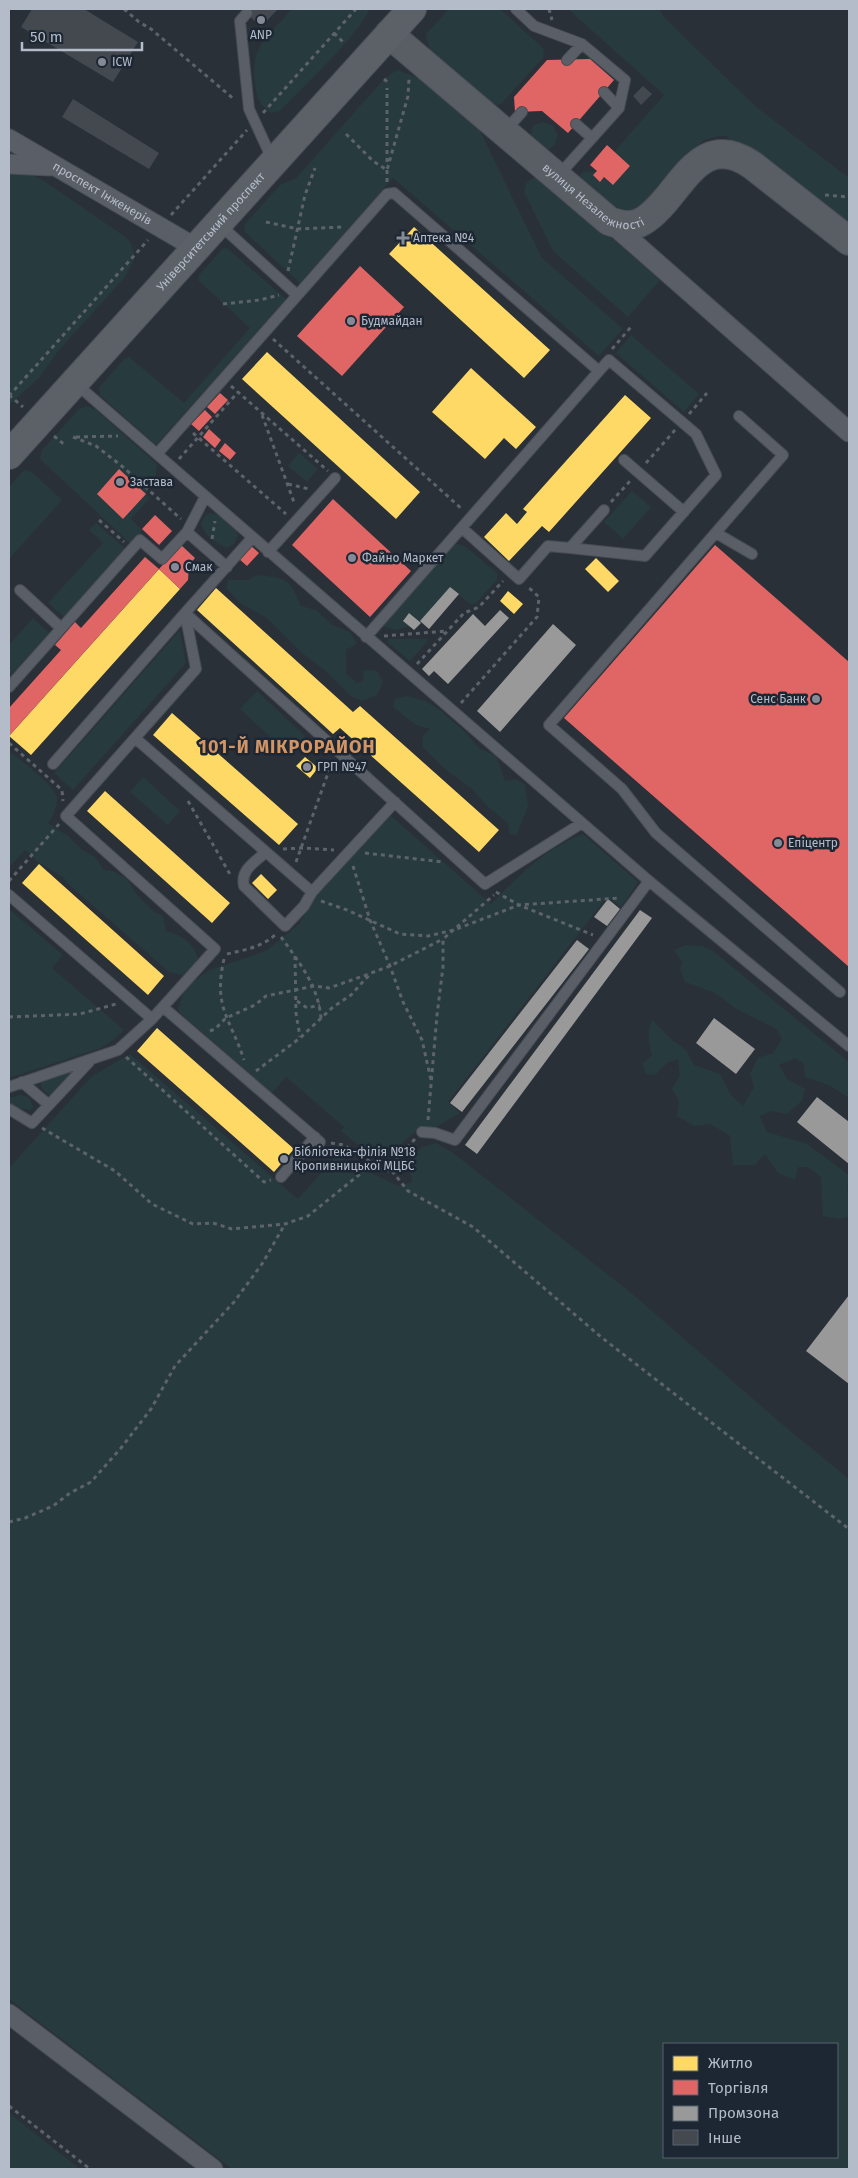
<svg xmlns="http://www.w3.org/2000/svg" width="858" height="2178" font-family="'Fira Sans',sans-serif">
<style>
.green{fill:#273a3e;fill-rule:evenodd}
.homes{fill:#ffd966}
.shops{fill:#e06666}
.industry{fill:#999}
.building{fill:#444950}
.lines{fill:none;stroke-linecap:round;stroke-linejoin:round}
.lane-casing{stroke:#484c53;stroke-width:12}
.street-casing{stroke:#484c53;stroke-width:21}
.secondary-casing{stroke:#484c53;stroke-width:30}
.primary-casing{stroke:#484c55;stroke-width:30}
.path{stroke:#5d636a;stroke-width:3;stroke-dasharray:4 4;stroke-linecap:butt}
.lane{stroke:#5a5e66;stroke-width:10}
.street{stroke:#5a5e66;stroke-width:19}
.secondary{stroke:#595d64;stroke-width:28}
.primary{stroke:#5c6168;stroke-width:28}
.poi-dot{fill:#848b96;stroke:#1d2633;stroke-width:2}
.labels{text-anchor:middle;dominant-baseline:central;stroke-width:5;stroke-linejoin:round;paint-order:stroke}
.poi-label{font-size:12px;fill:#b4bcc9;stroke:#1d2633;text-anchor:start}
.street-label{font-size:12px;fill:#b4bcc9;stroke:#1d2633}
.district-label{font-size:18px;font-weight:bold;letter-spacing:1px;fill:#d59563;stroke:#1d2633}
</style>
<rect width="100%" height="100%" fill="#2a3038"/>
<path class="green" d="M292,9H369C363,31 299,91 280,111L271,113C260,106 256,97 255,84C250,45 268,36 292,9Z
M449,9H500L544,49L543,58L501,104L491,106L431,52L426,37L427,33Z
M568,9H659L666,19L754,105L849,178V229L760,159L726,136H719L704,140L645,204L634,213L622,215L575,181L583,172L597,171L593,175L599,181L604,177L613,185L630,166L614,152L664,95Z
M397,70L422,79L478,127L542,258L623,329L599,356L393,178L300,283L245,232L244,225L280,185L296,178L385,78Z
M543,122L553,126L558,136L554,146L544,151L530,137L533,126Z
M16,174H30L44,181L124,236L131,243L135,257L126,276L59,350L40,377L9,405V175Z
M533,178H540L547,182L660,280L628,317L553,251L525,194C524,187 526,181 533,178Z
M227,248L286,299L156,445L100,395L99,388L124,359L129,357L184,403L250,328L198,280L199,275L222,249Z
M631,335L699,394L684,412L616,353Z
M87,406L96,410L157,464L156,475L146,494L150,498L131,519L143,531L131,544L40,459L42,450L79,409Z
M299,453L318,469L307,482L288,466Z
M26,470L34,474L62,500L9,559V487L22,472Z
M632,491L651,507L623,539L604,522Z
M211,513C224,516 234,523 238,535L234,544L227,548C214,542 206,537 201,524L205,516Z
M96,523L126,549L64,617L48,603L103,543L89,530Z
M457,544L466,547L497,573V580L475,604H470L450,587L420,622L409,613L403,620L410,626L396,630L384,627L386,621L453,546Z
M256,575C286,578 289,577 301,606L316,610L332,625L350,632L357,644L346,650V674L357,683L363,681L364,670L377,671L383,682L377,695L362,701L351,696L326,671L302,653L267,618L240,603L227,589V584L229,580H249Z
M33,618L49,633L10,676L9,645Z
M180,630L186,663L73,790L54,773Z
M389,639H426L428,641L410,661L387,642Z
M257,691L307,738L290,755L240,709Z
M408,696L425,701L440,710L466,733L479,748L496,756L505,781L516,779L525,785L528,807L517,834L510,835L508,823L487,806L472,789L445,769L423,747V736L430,729L416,725L393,707L395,699Z
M9,751C20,760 54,784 57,798C58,807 53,816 48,823L68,836L82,850L95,857L104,870L113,871L127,879L137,895L154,912L163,916L166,931C182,935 194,943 198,959L183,975L169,972L68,884L63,877L38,862L25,850L9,868Z
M143,777L180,811L168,825L130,792Z
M390,815L491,904C519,876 545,848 583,834L638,882L621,907L607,897L448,1102L460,1113L436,1127L415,1132L389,1155L382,1159L373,1157L341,1131L344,1127L286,1077L272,1093L181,1014L178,1009L183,994L194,981L210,970L266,951L299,924L317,894Z
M9,909L63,955L52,968L124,1030L113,1040L101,1048L9,1078Z
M686,945L702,946L713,951L849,1062V1098L829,1085L805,1077L804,1064L796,1058L779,1065L787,1079L805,1089L802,1101L787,1114L771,1111L760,1116L767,1132L807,1144L849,1175L847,1192L849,1193V1216L841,1219L823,1216L821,1177L808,1167H798L795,1180L778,1173L765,1154L755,1165H733L730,1136L710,1124L694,1126L677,1116L679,1101L672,1089L680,1075L678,1059L667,1063L655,1075L646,1074L642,1064L652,1055C648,1043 647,1033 652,1020L672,1040L686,1050L694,1065L720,1074L731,1095L743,1106L754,1087L750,1074L758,1058L773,1053L782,1039L777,1029L735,1008L715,993L685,982L680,969L682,962L674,950Z
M130,1054L298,1199L336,1156L398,1186L412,1182L408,1161L422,1147L436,1143L452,1152L635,1296L783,1425L849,1479V2169H232L9,1999V1168L91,1077ZM664,2044H837V2157H664Z
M79,1068L54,1094L49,1095L41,1087V1082Z
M21,1095L29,1097L33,1107L30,1110L12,1107L9,1104V1098Z
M9,2113L80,2169H9Z"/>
<path class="homes" d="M414,227L550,350L524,378L389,254Z
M267,352L420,492L396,519L242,379Z
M471,368L536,427L516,449L504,438L485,459L432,412Z
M625,395L651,418L549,532L542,526L509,561L484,537L506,513L517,524L527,512L523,509Z
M596,558L619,581L608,592L585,569Z
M159,569L180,589L31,755L9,736Z
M216,588L353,712L360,706L499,830L479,852L340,728L333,734L197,610Z
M508,591L523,604L514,614L500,601Z
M172,713L298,824L279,845L153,735Z
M305,757L318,768L310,778L296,766Z
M105,791L230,903L212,923L87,811Z
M39,864L164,976L148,995L22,883Z
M261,874L277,890L268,899L252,883Z
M157,1028L294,1149L274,1172L137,1051Z"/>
<path class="shops" d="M590,59L614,80L568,133L542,111L515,112L514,97L547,60Z
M607,145L630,166L613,185L604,177L600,182L593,175L597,171L590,165Z
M360,266L404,307L342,376L297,336Z
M220,393L228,400L215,414L207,407Z
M205,410L212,417L199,431L191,424Z
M209,429L221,440L215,448L203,437Z
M225,443L236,453L230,460L219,451Z
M119,469L146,494L123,519L97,494Z
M333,499L411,571L370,617L292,545Z
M155,515L172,531L159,545L142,529Z
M181,545L195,558L189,565L188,580L180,589L159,569Z
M250,545L259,553L247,566L238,558Z
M715,545L849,662V967L564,718Z
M145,557L159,569L9,736L10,718L9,708L61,650L55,645L75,622L81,628Z"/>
<path class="industry" d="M450,587L459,594L429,629L420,621Z
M500,610L509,618L448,684L434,671L429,676L422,669L473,614L485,626Z
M409,613L421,623L414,630L403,621Z
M553,624L576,645L500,732L477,711Z
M608,899L620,909L607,926L594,917Z
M640,910L652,918L477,1154L465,1145Z
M577,940L589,949L462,1112L450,1103Z
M714,1018L755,1049L736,1074L696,1043Z
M817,1097L849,1122V1164L797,1122Z
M849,1295V1384L806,1351Z"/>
<path class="building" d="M32,9H84L138,42L113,82L21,27Z
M242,9H278L261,27Z
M643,86L652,94L641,105L633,96Z
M73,99L159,153L149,169L62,117Z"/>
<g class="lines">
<g class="lane-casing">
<path id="lane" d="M516,9L534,26L582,44L625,80L619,108L558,176
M247,13L240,21L249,109L273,161
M567,60L582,44
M604,92L619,108
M576,124L592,138
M504,132L522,112
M218,223L297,295
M75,383L649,881L849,1046
M739,416L783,455L549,725L622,789L656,833L840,992
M157,454L387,194L394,193L599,371L366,637
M624,460L684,512
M462,528L519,579L548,546L570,548L604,510
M187,532L227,567
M716,533L752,554
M252,538L185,613L485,884L582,823
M570,548L645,556L716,475L696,434L609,360L599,371
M268,552L335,478
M20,590L61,628
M9,687L140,540L162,559L187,532L205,497
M135,738L312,892
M53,764L185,613
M266,852C255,862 240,870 244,886L285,926L304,906L312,892L395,802
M9,895L152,1019L215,949L66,816L196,669L185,613
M163,1007L320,1142
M22,1082L49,1105
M9,1087L118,1050L152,1019
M9,1109L32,1123L90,1061
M422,1132L435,1133L455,1140L649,881
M281,1177L315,1137"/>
</g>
<g class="street-casing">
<g id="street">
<path id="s1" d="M9,139L196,248"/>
<path d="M9,164L50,166"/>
<path d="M610,222L849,432"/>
<path d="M9,2014L213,2169"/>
</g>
</g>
<g class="secondary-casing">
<g id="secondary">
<path id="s2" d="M389,34L609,221C620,225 632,228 643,221C680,199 696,127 752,165L849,241"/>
</g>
</g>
<g class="primary-casing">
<g id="primary">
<path id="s3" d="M9,455L412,9"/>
</g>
</g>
<path class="path" d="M124,9L139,22L151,29L235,100
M549,9L552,20
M334,33L344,43
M384,79L390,84
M263,113L356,9
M346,134L373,161L387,170L408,96L409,79
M387,162V88
M387,182V169
M825,195L849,197
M171,215L247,130
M266,222L298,229L342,227
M288,271L305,195L315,168
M223,304L260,300L279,295
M273,339L463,510
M612,349L631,327
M231,386L328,471
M9,395L23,407
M9,396L148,240
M689,414L707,393
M262,415L295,505
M193,433L286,514
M54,436L66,446
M73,437L96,446L123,467L181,519
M76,437L118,436
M179,459L238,392
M646,463L675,430
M288,484L309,489
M611,502L630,481
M99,520L124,542
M212,539L215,521
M384,636L447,631
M417,664L464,613L479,607L503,581
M461,703L537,617L539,597L527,586
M9,743L62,790L63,801
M188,801L231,876
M283,849L303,848L334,850
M365,853L443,862
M296,862L332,762
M353,866L370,920L390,966L403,1002L422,1040L431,1080
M9,881L59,824
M496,892L519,905L593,935
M321,901L347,910L400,934L428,936L454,930L519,905L620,898
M281,937C299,962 319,987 321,1019
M227,954C244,950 263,947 276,934
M295,956L296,1013L300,1037
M224,959C213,1008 230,1017 244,1060
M297,1001L307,1008L320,1005
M9,1017L80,1014L116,1004
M210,1031L215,1029L226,1018L255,1005L266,996L314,986L329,988L369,974
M126,1057L264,1182L271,1180
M256,1071L300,1038L333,1007L351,995L371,973L390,966L443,939
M428,1120L437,1015L443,967V939L494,895
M42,1128L115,1171L152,1204L193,1224L213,1223L232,1229L285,1224L308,1216L365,1170L380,1169L392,1171
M415,1139L397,1158L392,1171L408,1191L473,1227L601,1337L849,1529
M331,1143L344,1145L380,1168
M9,1522L25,1518L53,1506L70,1493L91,1482L121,1448L151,1409L175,1366L234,1302L262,1264L285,1224
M9,2106L90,2169"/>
<use href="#lane" class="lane"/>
<use href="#street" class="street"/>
<use href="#secondary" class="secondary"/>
<use href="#primary" class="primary"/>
</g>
<g class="poi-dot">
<circle cx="261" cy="20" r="5"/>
<circle cx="102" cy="62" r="5"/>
<path d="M400.5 230.5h5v5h5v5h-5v5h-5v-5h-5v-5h5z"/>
<circle cx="351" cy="321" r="5"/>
<circle cx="120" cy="482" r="5"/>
<circle cx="352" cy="558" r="5"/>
<circle cx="175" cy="567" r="5"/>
<circle cx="816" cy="699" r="5"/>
<circle cx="307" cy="767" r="5"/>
<circle cx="778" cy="843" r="5"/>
<circle cx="284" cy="1159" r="5"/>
</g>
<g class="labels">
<g class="poi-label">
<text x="261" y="35" text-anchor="middle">ANP</text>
<text x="112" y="62">ICW</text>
<text x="413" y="238">Аптека №4</text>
<text x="361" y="321">Будмайдан</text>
<text x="130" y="482">Застава</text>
<text x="362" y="558">Файно Маркет</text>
<text x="185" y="567">Смак</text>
<text x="806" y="699" text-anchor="end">Сенс Банк</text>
<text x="317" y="767">ГРП №47</text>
<text x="788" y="843">Епіцентр</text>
<text x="294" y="1152">Бібліотека-філія №18<tspan x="294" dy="14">Кропивницької МЦБС</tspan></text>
</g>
<g class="street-label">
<text stroke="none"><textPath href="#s2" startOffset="264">вулиця Незалежності</textPath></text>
<text stroke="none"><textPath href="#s1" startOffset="108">проспект Інженерів</textPath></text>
<text stroke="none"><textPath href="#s3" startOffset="301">Університетський проспект</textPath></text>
</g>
<g class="district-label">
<text x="287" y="747">101-Й МІКРОРАЙОН</text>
</g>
</g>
<rect width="858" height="2178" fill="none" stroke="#b4bcc9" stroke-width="20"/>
<rect x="663" y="2043" width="175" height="115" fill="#1d2633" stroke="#59626f"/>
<rect x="673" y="2056" width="25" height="15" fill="#ffd966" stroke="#59626f"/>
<text x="708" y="2068" font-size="15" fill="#b4bcc9">Житло</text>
<rect x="673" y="2080" width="25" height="15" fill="#e06666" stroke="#59626f"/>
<text x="708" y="2093" font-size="15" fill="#b4bcc9">Торгівля</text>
<rect x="673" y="2106" width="25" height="15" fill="#999999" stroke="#59626f"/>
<text x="708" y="2118" font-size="15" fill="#b4bcc9">Промзона</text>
<rect x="673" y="2130" width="25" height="15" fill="#444950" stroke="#59626f"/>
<text x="708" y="2143" font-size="15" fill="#b4bcc9">Інше</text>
<path d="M22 42v8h120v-8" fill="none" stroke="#b4bcc9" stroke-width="2.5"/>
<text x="30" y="42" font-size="15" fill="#b4bcc9" stroke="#1d2633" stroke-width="4" paint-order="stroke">50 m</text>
</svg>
